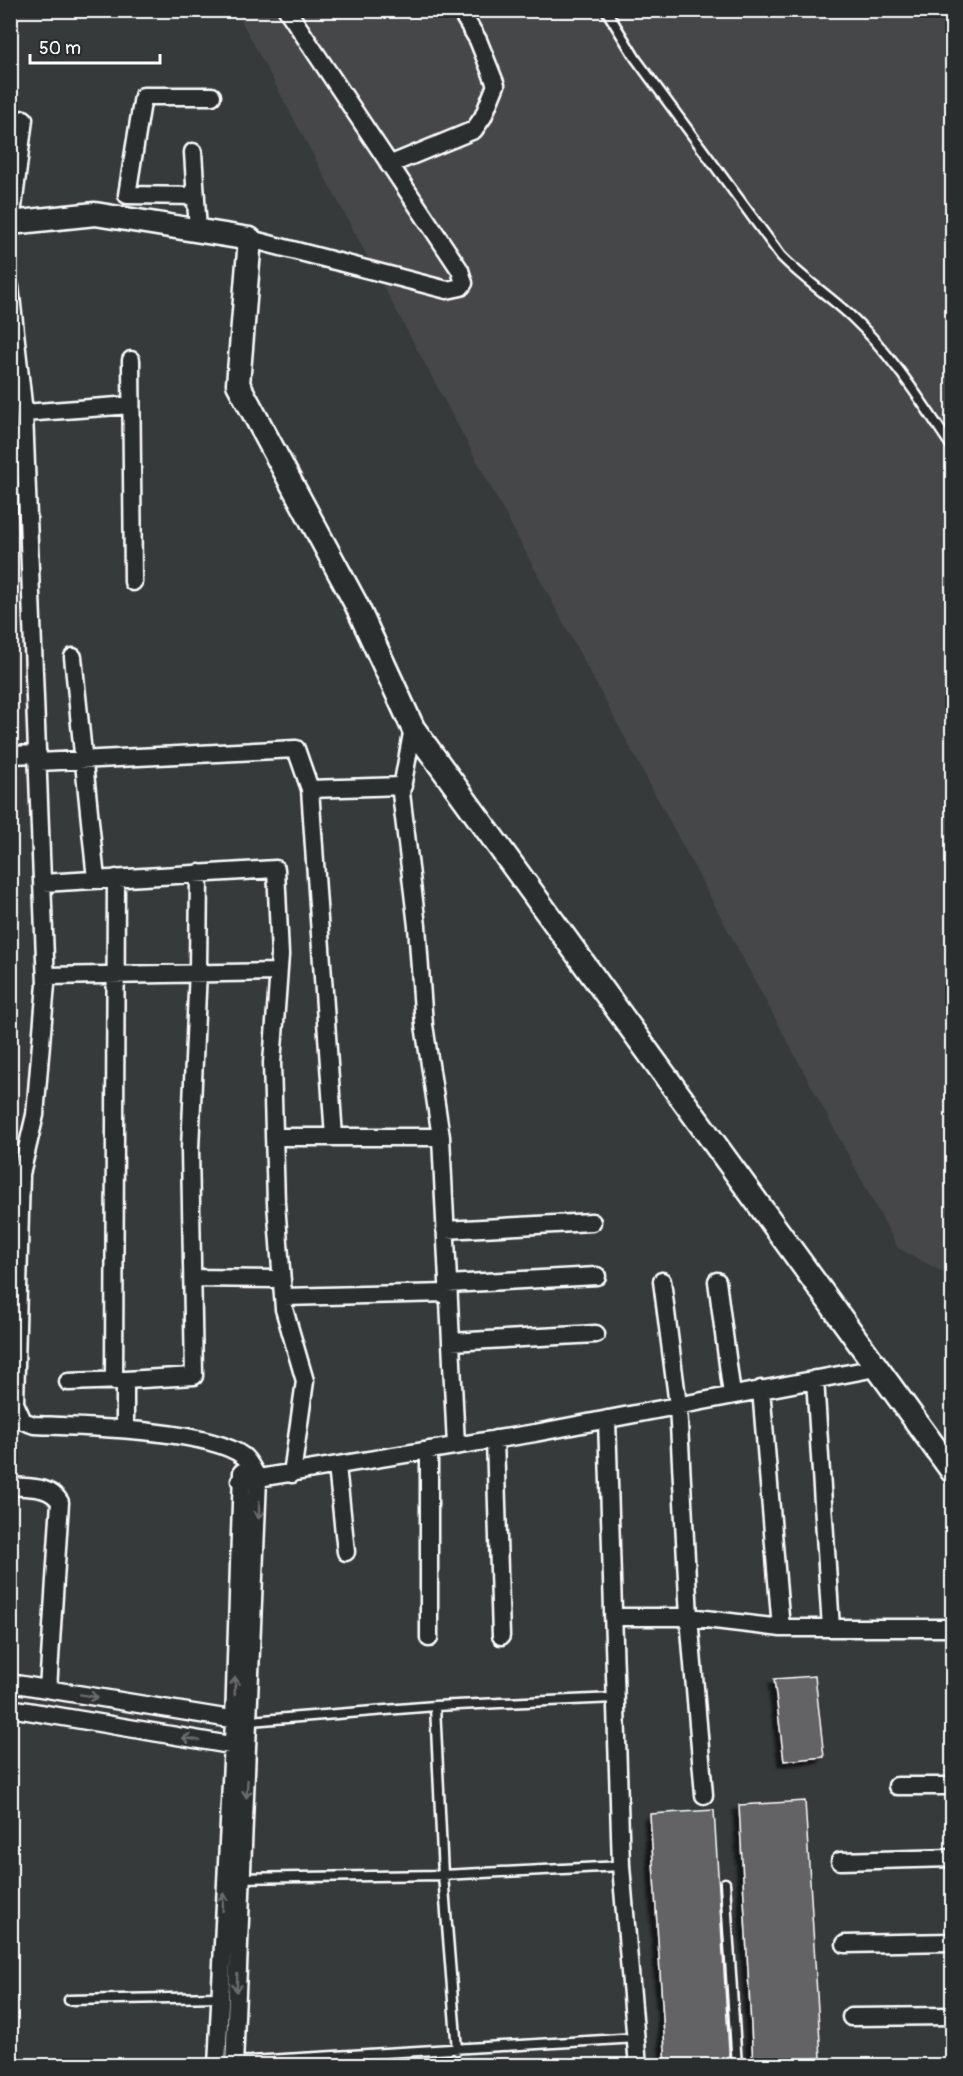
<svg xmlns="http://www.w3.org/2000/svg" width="963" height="2076" font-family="Pangolin,sans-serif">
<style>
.built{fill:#444748}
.building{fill:#636465;stroke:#fff;stroke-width:1.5;filter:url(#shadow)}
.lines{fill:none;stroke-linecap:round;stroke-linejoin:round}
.lane-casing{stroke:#fff;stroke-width:13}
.street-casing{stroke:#fff;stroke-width:21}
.secondary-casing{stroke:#fff;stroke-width:27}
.lane{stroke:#2a2d2e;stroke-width:8}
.street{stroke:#2a2d2e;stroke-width:16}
.secondary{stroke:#2a2d2e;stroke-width:22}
.oneway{stroke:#6a6c6d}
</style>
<defs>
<filter id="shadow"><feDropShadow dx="-5.5" dy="5.5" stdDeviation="1.5" flood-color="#0009"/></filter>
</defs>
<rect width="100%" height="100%" fill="#373a3b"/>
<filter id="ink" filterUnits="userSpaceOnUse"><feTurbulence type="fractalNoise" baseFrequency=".0167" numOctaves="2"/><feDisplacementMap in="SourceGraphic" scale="12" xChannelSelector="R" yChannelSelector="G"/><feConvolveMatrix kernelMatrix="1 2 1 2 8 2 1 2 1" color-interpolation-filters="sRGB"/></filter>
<g filter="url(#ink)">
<path class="built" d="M236,11H952V1277L898,1248Z"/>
<path class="building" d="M815,1676L824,1757L784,1761L774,1679Z
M805,1801L821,2058L753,2063L739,1805Z
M714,1810L730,2066H666L650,1814Z"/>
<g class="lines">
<g class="lane-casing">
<path id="lane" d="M606,10L636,59L781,256C803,279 831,297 854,319C893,356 922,403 952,447
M435,1706L443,1875L457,2050
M250,1721L435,1706L615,1698
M241,1878L443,1875L621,1866
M725,1883L737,2066
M69,2000L219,1997
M217,2063L637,2038"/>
</g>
<g class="street-casing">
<path id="street" d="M193,152L198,231
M389,165L474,130L483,117L496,85L478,40L460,10
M196,196L127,195L143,96H212
M11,223L24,119
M250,239L447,290L461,287L464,283L460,270L287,10
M10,287L24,413L46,984L35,1115L21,1174L15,1403L23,1421L34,1425C80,1427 208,1429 243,1456C249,1460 254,1472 258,1478L234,2066
M131,360L133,582
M24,413L131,405
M73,657L96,879
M413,728L401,793L417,926L424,1025L441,1137L456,1445
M10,755L38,754
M39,762L296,749L310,789L403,786
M310,789L334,1137
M43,883L276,869L280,955L272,1063L276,1203L284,1309L305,1381L292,1474
M46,976L278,972
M274,1137H441
M445,1230L592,1222
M193,1278L282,1279
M662,1281L678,1405L689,1617L704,1795
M717,1281L732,1395
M448,1284L597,1276
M283,1297L448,1293
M451,1342L596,1334
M114,1381L116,878
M68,1382L124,1380
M761,1389L781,1628
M607,1419L621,1866L638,2066
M125,1429V1380L194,1376L190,1149L198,970L199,873
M495,1439L501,1636
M429,1450V1638
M337,1466L346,1552
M240,1481L535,1433L876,1368
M10,1486C28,1488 50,1485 60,1502L48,1689
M614,1617H689L781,1628H831L815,1379
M831,1628H952
M10,1683L243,1721
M10,1708L242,1747
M897,1786H952
M840,1861L952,1858
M845,1944L952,1942
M851,2017L952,2016
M217,2066L234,1721L242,1472"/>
</g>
<g class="secondary-casing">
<path id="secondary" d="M10,223L95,214L250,239L238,384L356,604L413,728L952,1471"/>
</g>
<use href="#lane" class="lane"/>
<use href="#street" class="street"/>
<use href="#secondary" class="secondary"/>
</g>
<defs><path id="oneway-shaft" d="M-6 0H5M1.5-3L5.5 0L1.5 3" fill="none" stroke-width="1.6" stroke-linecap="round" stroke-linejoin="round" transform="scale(1.5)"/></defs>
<g class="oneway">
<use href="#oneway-shaft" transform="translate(259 1510) rotate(92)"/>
<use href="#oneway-shaft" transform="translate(235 1686) rotate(-88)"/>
<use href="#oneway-shaft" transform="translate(89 1696) rotate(10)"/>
<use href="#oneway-shaft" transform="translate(191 1739) rotate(-170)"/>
<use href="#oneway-shaft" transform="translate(247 1789) rotate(94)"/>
<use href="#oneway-shaft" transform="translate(223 1902) rotate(-88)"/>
<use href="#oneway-shaft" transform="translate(237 1983) rotate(92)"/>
</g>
</g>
<rect width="963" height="2076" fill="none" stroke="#2a2d2e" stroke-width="36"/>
<rect x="18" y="18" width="927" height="2040" fill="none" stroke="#fff" stroke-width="2" filter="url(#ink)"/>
<path d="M30 54v9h130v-9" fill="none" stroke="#ffffff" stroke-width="3"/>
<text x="39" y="54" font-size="18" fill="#ffffff" stroke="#2a2d2e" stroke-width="4.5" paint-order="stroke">50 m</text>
</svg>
